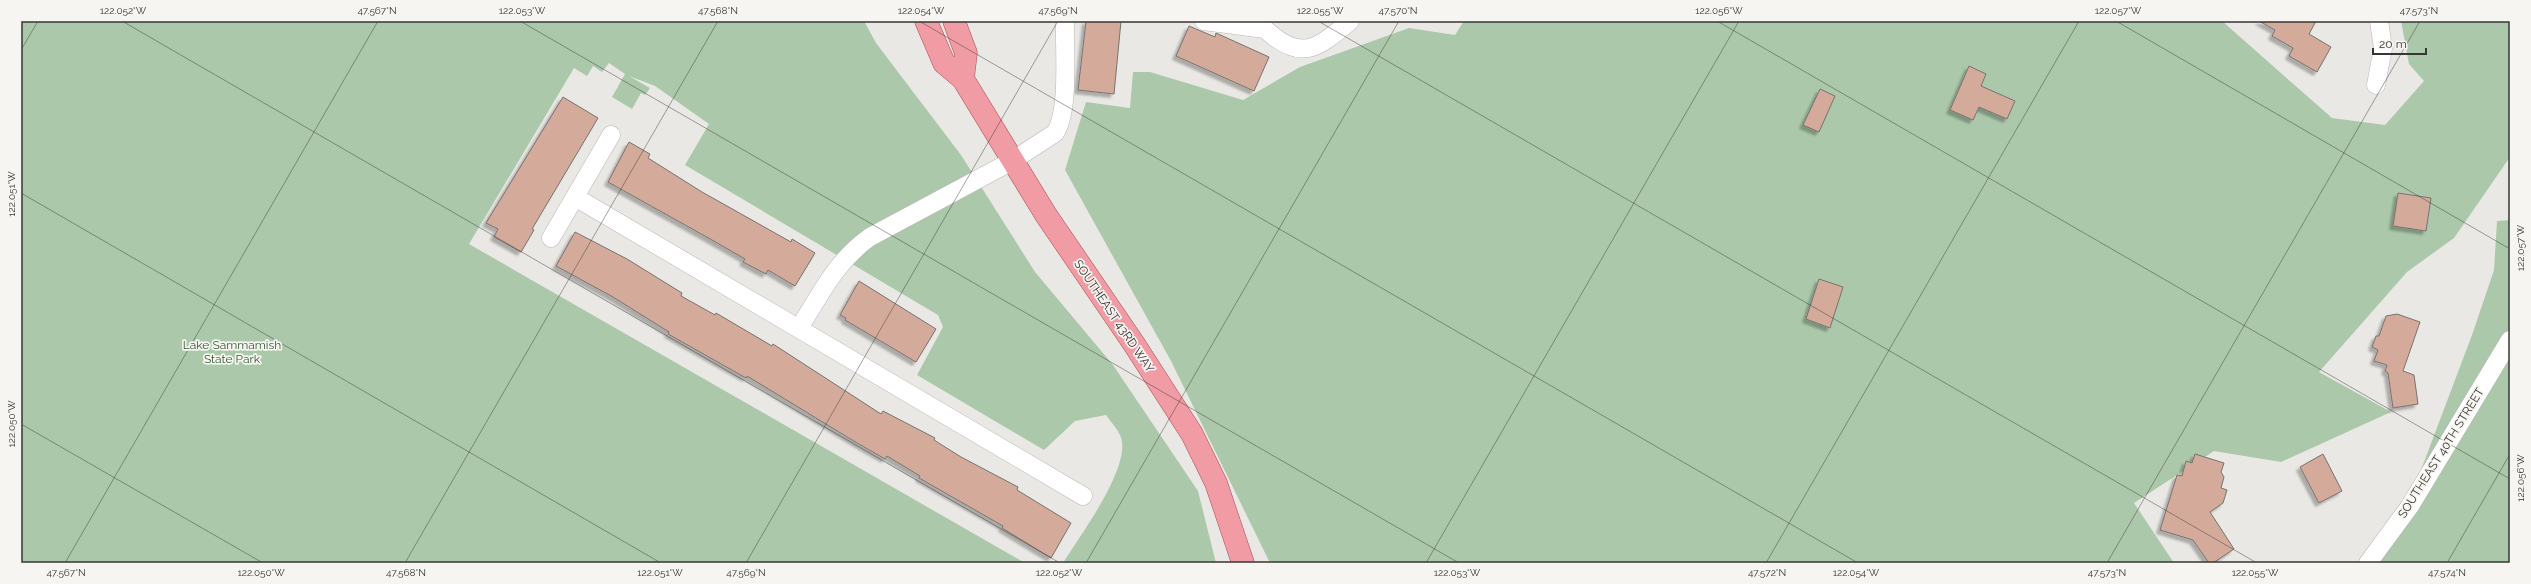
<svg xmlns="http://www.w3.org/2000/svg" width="2531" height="584" font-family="Raleway,sans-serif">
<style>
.green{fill:#abc9aa}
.building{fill:#d4ab9a;stroke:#767270;filter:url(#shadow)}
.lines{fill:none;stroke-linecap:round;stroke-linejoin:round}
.minor-casing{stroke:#b9b7b3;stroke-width:19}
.major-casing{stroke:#a94c56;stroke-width:23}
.minor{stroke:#fff;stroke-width:18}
.major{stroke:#f19ba4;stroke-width:22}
.ticks{fill:none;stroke:#373634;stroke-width:1;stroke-opacity:0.45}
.labels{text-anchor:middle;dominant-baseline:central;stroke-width:3.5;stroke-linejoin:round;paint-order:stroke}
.street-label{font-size:12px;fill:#373634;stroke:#f7f5f1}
.park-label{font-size:12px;fill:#315c32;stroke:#f7f5f1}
.neatline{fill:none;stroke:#373634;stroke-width:1.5}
.ticks-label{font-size:10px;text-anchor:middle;fill:#373634}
</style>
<defs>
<filter id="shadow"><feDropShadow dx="-3.5" dy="3.5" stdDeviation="1" flood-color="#0004"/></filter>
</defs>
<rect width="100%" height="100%" fill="#eae8e4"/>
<path class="green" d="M21,21H864L876,43L961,155L1035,272L1113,365L1198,491L1216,563H1063C1079,537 1134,464 1120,435C1117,428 1110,421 1106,415L1075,421L1044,450L917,375L943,327L938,315L685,165L709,124L655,86L629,76L650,88L645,95L641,93L632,109L612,97L625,74L609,63L602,72L593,66L587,76L574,68L469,244L1025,563H21Z
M1464,21H2222L2332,118L2385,125L2424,81L2409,64L2401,21H2510V157L2454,238L2407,272L2319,372L2391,412L2281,462L2214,451L2134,503L2174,563H1270L1171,361L1065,170L1086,102L1130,108L1133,72H1150L1243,100L1300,67L1409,28L1455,35Z
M2510,220V563H2371L2410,499L2472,335L2494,270L2497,221Z"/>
<path class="building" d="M1086,21H1121L1114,94L1078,90Z
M2259,21H2316L2309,34L2331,47L2317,72L2289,56L2293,48L2272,36L2275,30Z
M1189,26L1215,37L1216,33L1269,57L1254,91L1176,56Z
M1969,66L1986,74L1981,86L2015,101L2007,119L1979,107L1973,120L1950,110Z
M1820,89L1835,96L1819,132L1803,125Z
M563,97L598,118L532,229L534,230L521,252L494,237L498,229L486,223Z
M629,142L650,154L648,158L702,192L791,242L792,239L815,253L795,286L768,270L766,274L743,262L745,259L712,240L608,182Z
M2398,193L2431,198L2426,231L2393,226Z
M575,232L627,259L682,293L681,296L715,315L716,313L772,346L773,344L881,414L883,411L935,438L934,440L961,457L1018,487L1017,490L1071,523L1051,558L1002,528L1003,526L919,478L920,476L887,456L885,459L857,443L747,376L746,378L668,334L669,332L613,297L556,266Z
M1819,279L1843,287L1830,328L1806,319Z
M859,281L936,329L916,362L845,320L846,318L840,315Z
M2397,314L2420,322L2403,371L2414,375L2418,404L2393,408L2388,373L2385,371L2387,365L2374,361L2378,350L2372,347L2376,336H2379L2386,316Z
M2195,454L2224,463L2221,472L2224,477L2221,488L2227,490L2223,503L2210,512L2234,549L2213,563H2209L2193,540L2160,530L2177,475L2182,476L2186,461L2192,463Z
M2323,454L2342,491L2319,503L2300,467Z"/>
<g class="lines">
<g class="minor-casing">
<path id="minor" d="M1204,21L1265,29
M1265,29C1301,63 1318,48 1350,21
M2376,85L2383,48L2379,21
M575,197L1083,496
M551,238L611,135
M799,328C821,294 836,261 870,237L1012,161L1055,133C1070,111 1064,49 1065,21
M2368,563L2410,506L2510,340"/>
</g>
<g class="major-casing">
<path id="major" d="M926,21L944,63L963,79L1046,215L1134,344L1192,434L1216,483L1243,563
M954,21L966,53L963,79"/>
</g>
<use href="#minor" class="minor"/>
<use href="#major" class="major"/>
</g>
<path class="ticks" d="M122,21L1060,563M520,21L1459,563M919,21L1858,563M1318,21L2257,563M1717,21L2510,479M2116,21L2510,249M21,50L38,21M21,193L661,563M21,424L263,563M65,563L378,21M405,563L718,21M746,563L1058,21M1086,563L1399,21M1426,563L1739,21M1766,563L2079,21M2107,563L2420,21M2447,563L2510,454"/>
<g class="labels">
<g class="street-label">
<text transform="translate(1114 316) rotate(56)">SOUTHEAST 43RD WAY</text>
<text transform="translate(2441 453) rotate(-58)">SOUTHEAST 40TH STREET</text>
</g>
<g class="park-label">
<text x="232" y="345">Lake Sammamish<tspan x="232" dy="14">State Park</tspan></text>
</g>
</g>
<rect width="2531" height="584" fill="none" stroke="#f7f5f1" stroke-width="44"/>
<path d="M2373 48v6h53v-6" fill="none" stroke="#373634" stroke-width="2"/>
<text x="2379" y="48" font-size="12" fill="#373634" stroke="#f7f5f1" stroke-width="3" paint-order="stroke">20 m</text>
<rect x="22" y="22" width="2487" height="540" class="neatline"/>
<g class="ticks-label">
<text x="123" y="14">122.052°W</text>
<text x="377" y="14">47.567°N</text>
<text x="522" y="14">122.053°W</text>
<text x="718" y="14">47.568°N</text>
<text x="921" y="14">122.054°W</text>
<text x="1058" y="14">47.569°N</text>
<text x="1320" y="14">122.055°W</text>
<text x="1398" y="14">47.570°N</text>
<text x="1719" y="14">122.056°W</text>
<text x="2118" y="14">122.057°W</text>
<text x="2419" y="14">47.573°N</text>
<text transform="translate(11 194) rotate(-90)" y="4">122.051°W</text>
<text transform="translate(2520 248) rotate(-90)" y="4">122.057°W</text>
<text transform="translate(11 424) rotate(-90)" y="4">122.050°W</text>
<text transform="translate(2520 478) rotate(-90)" y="4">122.056°W</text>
<text x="66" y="576">47.567°N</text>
<text x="261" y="576">122.050°W</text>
<text x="406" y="576">47.568°N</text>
<text x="660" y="576">122.051°W</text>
<text x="746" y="576">47.569°N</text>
<text x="1059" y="576">122.052°W</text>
<text x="1457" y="576">122.053°W</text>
<text x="1767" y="576">47.572°N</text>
<text x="1856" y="576">122.054°W</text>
<text x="2107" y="576">47.573°N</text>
<text x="2255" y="576">122.055°W</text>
<text x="2447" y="576">47.574°N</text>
</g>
</svg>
